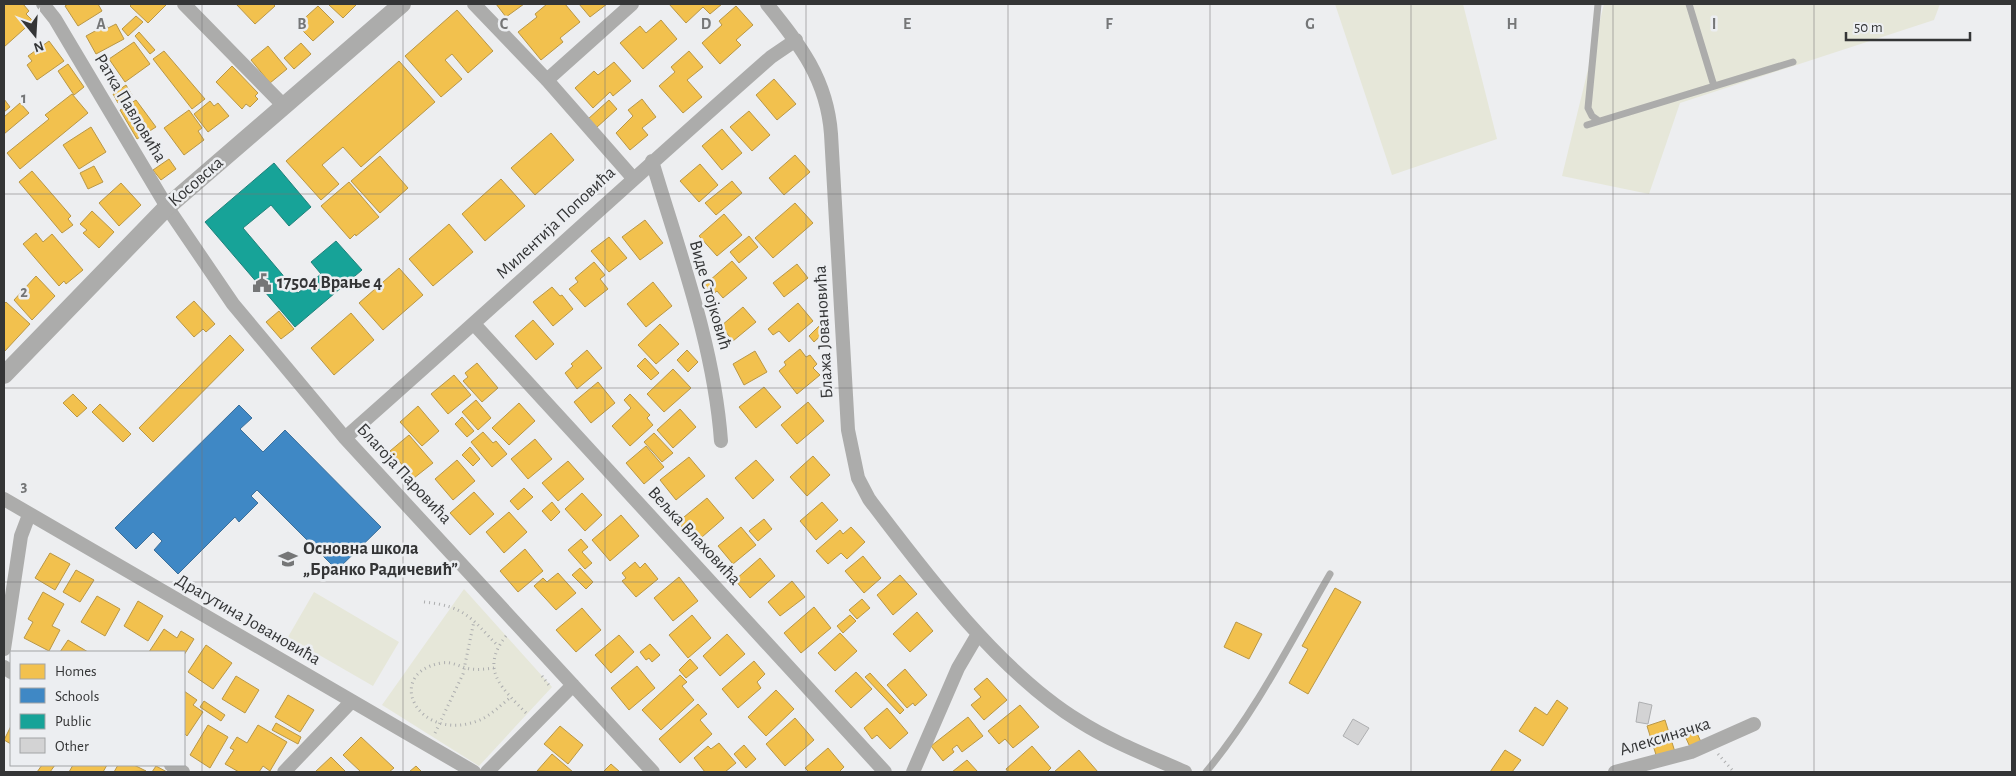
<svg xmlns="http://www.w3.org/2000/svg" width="2016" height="776" font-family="'Alegreya Sans',sans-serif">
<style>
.green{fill:#e6e7d9}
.homes{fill:#f2c14e;stroke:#b99747}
.schools{fill:#3f88c5;stroke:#3c6f9a}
.public{fill:#17a398;stroke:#20827b}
.building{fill:#d3d3d4;stroke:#aeafb1}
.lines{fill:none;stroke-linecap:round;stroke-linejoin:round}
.path{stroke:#adaeaf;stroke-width:3;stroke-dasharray:1 4;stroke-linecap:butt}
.service{stroke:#acacab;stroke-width:7}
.minor{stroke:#acacab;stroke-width:14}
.tertiary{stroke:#acacab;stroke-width:18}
.grid{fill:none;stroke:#757677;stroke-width:1;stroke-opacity:0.55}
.labels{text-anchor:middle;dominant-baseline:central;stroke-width:5;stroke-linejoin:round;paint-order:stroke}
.street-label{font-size:18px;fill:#343536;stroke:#eceef1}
.poi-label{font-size:18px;font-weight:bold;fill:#343536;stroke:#eceef1;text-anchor:start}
.grid-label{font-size:16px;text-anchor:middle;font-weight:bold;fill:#757677;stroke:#eceef1;stroke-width:5;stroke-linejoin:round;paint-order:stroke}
</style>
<rect width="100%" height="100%" fill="#edeef0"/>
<path class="green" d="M1335,4H1463L1497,139L1392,175Z
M1604,4H1940L1934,20L1680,103L1649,194L1562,176Z
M464,589L552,687L479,766L382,705Z
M314,592L399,642L373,686L288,637Z"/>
<path class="homes" d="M4,4H23L29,11L26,14L33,21L4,47Z
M68,4H98L102,11L78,26L65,6Z
M132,4H167L148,23L130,6Z
M236,4H273L275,6L255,24Z
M328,4H357L343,18Z
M496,4H524L506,17Z
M547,4H565L580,22L560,38L563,42L541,60L518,32L537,17L535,14Z
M579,4H607L590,17Z
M669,4H722L710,14L703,7L686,23Z
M318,6L334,22L313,41L297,25Z
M736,6L753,25L736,40L741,45L720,64L702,43L722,25L719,21Z
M457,10L493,51L468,73L452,54L445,60L462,79L441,97L405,56Z
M136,16L143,22L128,36L122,29Z
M661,20L677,39L643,69L620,43L640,26L646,33Z
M116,24L124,39L96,54L86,36L106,25L108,28Z
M139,32L155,50L150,54L135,36Z
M49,41L64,61L37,80L27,65L32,61L28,56Z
M134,42L150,64L125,82L109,59Z
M301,43L311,54L294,69L284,58Z
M268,46L287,69L270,83L251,60Z
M164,51L205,99L192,109L153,59Z
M689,51L703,67L687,80L702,97L683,113L659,86L675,72L671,67Z
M399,61L435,102L361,167L343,147L322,165L339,184L321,200L286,161Z
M614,62L631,81L613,96L610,92L593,108L575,88L594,71L598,75Z
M68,64L84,87L74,95L58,71Z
M232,66L258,93L255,96L258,99L250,107L246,104L242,109L216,82Z
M774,79L796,104L777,120L756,95Z
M126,85L132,95L118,103L113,94Z
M72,94L88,113L20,169L7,153L49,119L45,115Z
M4,99L10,107L4,112Z
M642,99L656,117L642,128L648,135L630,150L616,133L633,116L628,110Z
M136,100L156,127L137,139L120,110Z
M609,100L617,109L596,128L588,119Z
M210,101L214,106L218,103L229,116L208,132L194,114Z
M20,103L29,113L4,134V117Z
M189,110L202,128L198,131L204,140L184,155L164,128Z
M749,111L770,135L752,151L730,127Z
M91,127L106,152L79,169L63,145Z
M722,129L742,153L722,170L702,146Z
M551,133L574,160L535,195L511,168Z
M795,155L810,172L784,195L769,178Z
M380,156L408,188L380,213L351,181Z
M169,159L176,169L161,180L153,170Z
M700,164L718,185L699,202L680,181Z
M94,166L103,182L88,189L80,173Z
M32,171L71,216L68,219L73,225L62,233L19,182Z
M501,179L525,206L485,241L462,214Z
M732,181L742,193L716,215L705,203Z
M349,182L379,217L356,236L355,234L350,239L321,206Z
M121,183L141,205L119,226L99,203Z
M795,203L813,223L773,258L755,238Z
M92,211L114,232L99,248L83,233L87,230L80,224Z
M724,214L742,235L717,256L699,236Z
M645,220L663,243L640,260L622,237Z
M449,224L473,252L433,286L409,259Z
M36,233L43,242L52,234L83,270L66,284L64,281L59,286L23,244Z
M749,236L758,247L739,263L730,252Z
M609,237L627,258L609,272L591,251Z
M732,261L747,278L723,298L717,291L710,297L702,287Z
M594,262L605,275L600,279L608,289L585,307L569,289L578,282L575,278Z
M797,264L808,278L784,297L773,283Z
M399,268L423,295L383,330L359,303Z
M36,276L55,296L32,320L14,300Z
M653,282L672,306L646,327L627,304Z
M552,287L560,296L562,295L573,309L553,326L533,302Z
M194,301L215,324L206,332L203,329L194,337L176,317Z
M6,302L30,324L4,352V304Z
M798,303L813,321L789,342L779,331L773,335L768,329Z
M743,307L756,322L733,341L721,326Z
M279,311L294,329L281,339L266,322Z
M351,313L374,340L334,375L311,348Z
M826,319L828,329L814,342L809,336Z
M533,320L554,344L536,360L515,336Z
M660,324L679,344L656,364L638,345Z
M230,335L244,350L153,442L139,428Z
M800,349L806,357L810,355L817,364L813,368L820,375L797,394L779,371L786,365L784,362Z
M587,350L602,368L577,389L565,373L573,366L571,364Z
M687,350L698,362L688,372L677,360Z
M755,351L767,372L744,385L733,364Z
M645,358L659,373L651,380L637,366Z
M477,363L498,388L482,402L463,381L468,377L465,373Z
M673,369L691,388L664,412L647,394Z
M454,375L471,395L448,414L431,394Z
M598,382L615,403L591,423L574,402Z
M764,387L781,407L756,428L739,407Z
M73,394L87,408L77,417L63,403Z
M630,394L650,415L647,418L653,425L630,446L612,426L631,408L624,400Z
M476,400L491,418L478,430L462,412Z
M808,402L824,421L797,444L781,425Z
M519,403L535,421L509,445L492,428Z
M100,404L131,434L123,442L92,412Z
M418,406L439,431L422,446L400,422Z
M680,409L696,427L673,448L657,430Z
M462,417L474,431L467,437L455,424Z
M483,432L493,443L496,441L507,454L492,467L471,442Z
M654,433L673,453L662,462L644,442Z
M409,435L433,463L414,478L390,451Z
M535,439L552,459L528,479L511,459Z
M646,446L664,467L644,484L626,463Z
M470,447L480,459L473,466L462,455Z
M813,456L830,475L807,496L790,477Z
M689,457L705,476L676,500L660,480Z
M457,460L475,481L453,500L435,479Z
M756,460L774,480L753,499L735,478Z
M568,461L584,479L558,501L542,483Z
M524,488L533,497L518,510L510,501Z
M474,492L494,514L470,535L450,513Z
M582,493L602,515L585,531L565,509Z
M707,498L724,518L695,543L678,522Z
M552,502L560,512L551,521L542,511Z
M822,502L838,520L816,540L800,521Z
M509,512L527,532L504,553L486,532Z
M621,515L639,536L610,561L592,540Z
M764,519L772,529L758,541L749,531Z
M741,527L756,545L733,564L718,546Z
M851,527L865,542L847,559L841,553L828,564L816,551L840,530L843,534Z
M581,539L588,547L582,552L592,563L585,569L568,550Z
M525,549L543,571L518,592L500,571Z
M50,553L70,564L55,590L35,578Z
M863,556L881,578L864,593L845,571Z
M760,558L775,576L750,598L735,580Z
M635,562L640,568L645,563L658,579L636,597L622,581L626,578L622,573Z
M580,568L593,582L586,589L572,575Z
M76,570L94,580L80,602L63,592Z
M558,573L576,593L556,610L534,586L543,578L547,582Z
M900,575L917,594L893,615L877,595Z
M679,577L698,601L673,621L654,598Z
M792,581L805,597L780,616L768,602Z
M1335,588L1361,602L1308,694L1289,683L1308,649L1302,646Z
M43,592L64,604L52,626L60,630L49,651L24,638L33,622L28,619Z
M97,596L120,609L105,636L81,622Z
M862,599L870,608L857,619L849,610Z
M138,601L163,616L148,641L124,626Z
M814,607L831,628L801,653L784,633Z
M582,608L601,630L576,652L556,630Z
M917,612L933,631L910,652L893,634Z
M692,615L711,638L688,658L669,635Z
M850,615L856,621L843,633L837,626Z
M1236,622L1262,634L1249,659L1224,647Z
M164,629L177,638L181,631L194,639L184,655V652H149Z
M840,633L857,651L835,671L818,653Z
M727,634L745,654L720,676L703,656Z
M619,635L634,652L611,673L595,655Z
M68,640L88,652H60Z
M650,644L660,655L652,662L649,658L646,660L640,652Z
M206,645L232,663L213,689L188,672Z
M690,659L698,668L686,678L679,670Z
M754,661L765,674L757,682L761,688L738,708L722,689Z
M637,666L655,688L629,710L611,688Z
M905,669L927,695L915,706L913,703L907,708L887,685Z
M856,672L872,689L851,708L835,691Z
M870,673L904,710L900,714L865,677Z
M680,675L687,682L682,686L694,700L661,730L642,710Z
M236,676L259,690L245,713L222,699Z
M987,678L1007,700L984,720L971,705L981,697L974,689Z
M776,690L794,709L766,736L748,717Z
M184,691L197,700L193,705L203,712L187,736L184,733Z
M288,695L314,710L300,732L275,717Z
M1557,700L1568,708L1543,746L1519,731L1535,707L1547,715Z
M204,701L225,715L221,721L200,707Z
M698,704L707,714L700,720L712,734L680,763L659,739Z
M1020,705L1039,727L1013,748L1005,739L999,744L988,731Z
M887,708L908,733L890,749L877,735L872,739L864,728Z
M968,717L983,736L962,752L957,745L952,749L954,752L943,761L931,746Z
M795,718L814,740L785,766L766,744Z
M1665,720L1675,752L1657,758L1647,726Z
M276,723L301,737L298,744L272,730Z
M208,725L228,737L210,768L190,755Z
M258,725L287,742L270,771L263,766L259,772H239L225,764L234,750L230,748L237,737L247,743Z
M11,726V744L4,740Z
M560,726L583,745L568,764L544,744Z
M1696,731L1701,742L1690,747L1685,736Z
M361,737L394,768L389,772H361L343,755Z
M719,743L736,763L725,772H705L694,758L708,746L711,749Z
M744,745L756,759L746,768L734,754Z
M1032,746L1051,768L1047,772H1008L1006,769Z
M828,748L844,767L839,772H809L805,768Z
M1079,750L1098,772H1054Z
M1505,750L1521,760L1512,772H1490Z
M552,754L573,772L537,771Z
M331,757L346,772H315Z
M967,760L978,772H952Z
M611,764L620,772H603Z
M42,765H55L50,772H37Z
M73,765H107L103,772H69Z
M118,765H134L146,771L114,772Z
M156,766L167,772H152Z
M416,766L422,772H409Z"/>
<path class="schools" d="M239,405L252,418L240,429L263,452L285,430L381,527L337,570L257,490L251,496L258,503L239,522L235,517L178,574L154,550L162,541L153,532L136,549L115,528Z"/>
<path class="public" d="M274,163L311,207L289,226L271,205L243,228L298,293L321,274L311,262L336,241L362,270L295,327L205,222Z"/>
<path class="building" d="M1639,702L1652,705L1648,724L1636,722Z
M1353,719L1369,728L1358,745L1343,736Z"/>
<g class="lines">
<path class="path" d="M424,602C465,606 471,618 498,646
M506,636C479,670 502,688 527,714
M494,668C486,669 478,670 470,669C460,667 452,661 441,663C382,674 419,745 480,720C491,715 501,705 511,697
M542,676L551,688
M435,733L463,674L474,621
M1718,754L1734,772"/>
<path class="service" d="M1598,4L1588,108L1592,116L1599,121
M1689,4L1714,86
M1587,125L1793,62
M1206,772C1256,712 1291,641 1330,574"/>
<path class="minor" d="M43,4L55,19L167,207L233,304L345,438L653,772
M184,4L284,106
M474,4L547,80L633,178
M767,4C800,45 827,79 831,134L848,430L858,478L869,499C925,573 1000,673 1079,721C1112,742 1149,756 1185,772
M547,80L632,4
M652,161C679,252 714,345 721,441
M474,324L885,772
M345,438C488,312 628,183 771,57L796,40
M4,499L474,772
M4,649L21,536L29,515
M4,667L11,672
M171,765L183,772
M284,772L351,702
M487,772L573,685
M913,772L958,668L978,634
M1615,772L1691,752L1754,724"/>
<path class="tertiary" d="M4,375L167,207L402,4"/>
</g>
<path class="grid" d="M202,4V772M403,4V772M605,4V772M806,4V772M1008,4V772M1210,4V772M1411,4V772M1613,4V772M1814,4V772M4,194H2012M4,388H2012M4,582H2012"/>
<defs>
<g id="civic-bare" transform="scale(1.5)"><path d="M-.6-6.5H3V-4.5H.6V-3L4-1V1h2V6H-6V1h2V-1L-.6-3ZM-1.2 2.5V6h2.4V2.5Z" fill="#757677" stroke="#eceef1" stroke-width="2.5" paint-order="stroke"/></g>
<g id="school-bare" transform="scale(1.5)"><path d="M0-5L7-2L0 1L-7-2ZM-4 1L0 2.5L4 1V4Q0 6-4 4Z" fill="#757677" stroke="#eceef1" stroke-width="2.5" paint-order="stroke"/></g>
</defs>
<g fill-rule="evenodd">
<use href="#civic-bare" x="262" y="283"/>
<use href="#school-bare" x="288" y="559"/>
</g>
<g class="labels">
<g class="street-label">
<text transform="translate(130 108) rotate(59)">Ратка Павловића</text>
<text transform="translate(196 182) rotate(-41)">Косовска</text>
<text transform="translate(556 223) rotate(-43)">Милентија Поповића</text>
<text transform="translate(710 295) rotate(74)">Виде Стојковић</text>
<text transform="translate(824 332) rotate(-93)">Блажа Јовановића</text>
<text transform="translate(404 474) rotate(47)">Благоја Паровића</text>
<text transform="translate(694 536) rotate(47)">Вељка Влаховића</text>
<text transform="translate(248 620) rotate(30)">Драгутина Јовановића</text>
<text transform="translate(1665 737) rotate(-17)">Алексиначка</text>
</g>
<g class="poi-label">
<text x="277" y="283">17504 Врање 4</text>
<text x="303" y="549">Основна школа<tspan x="303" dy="21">„Бранко Радичевић”</tspan></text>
</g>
</g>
<g class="grid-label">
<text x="101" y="29">A</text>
<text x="302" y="29">B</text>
<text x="504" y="29">C</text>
<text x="706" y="29">D</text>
<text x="907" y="29">E</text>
<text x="1109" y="29">F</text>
<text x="1310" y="29">G</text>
<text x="1512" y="29">H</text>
<text x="1714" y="29">I</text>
<text x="24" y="103">1</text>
<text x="24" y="297">2</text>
<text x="24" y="491">3</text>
</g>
<rect width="2016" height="776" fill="none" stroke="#343536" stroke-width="10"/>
<rect x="10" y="651" width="175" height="115" fill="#eceef1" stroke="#a2a4a6"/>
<rect x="20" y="664" width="25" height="15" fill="#f2c14e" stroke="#a2a4a6"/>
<text x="55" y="676" font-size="15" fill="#343536">Homes</text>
<rect x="20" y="688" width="25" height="15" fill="#3f88c5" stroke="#a2a4a6"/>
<text x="55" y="701" font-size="15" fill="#343536">Schools</text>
<rect x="20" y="714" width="25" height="15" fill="#17a398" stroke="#a2a4a6"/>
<text x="55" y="726" font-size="15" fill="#343536">Public</text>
<rect x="20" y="738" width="25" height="15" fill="#d3d3d4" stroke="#a2a4a6"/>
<text x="55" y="751" font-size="15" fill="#343536">Other</text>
<g transform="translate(35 35) rotate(162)" stroke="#eceef1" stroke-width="4" paint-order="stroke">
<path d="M0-4L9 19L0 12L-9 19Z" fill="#343536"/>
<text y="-8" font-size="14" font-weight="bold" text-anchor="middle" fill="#343536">N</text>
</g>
<path d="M1846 32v8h124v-8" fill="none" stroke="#343536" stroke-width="2.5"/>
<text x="1854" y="32" font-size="15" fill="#343536" stroke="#eceef1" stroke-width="4" paint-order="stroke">50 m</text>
</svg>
